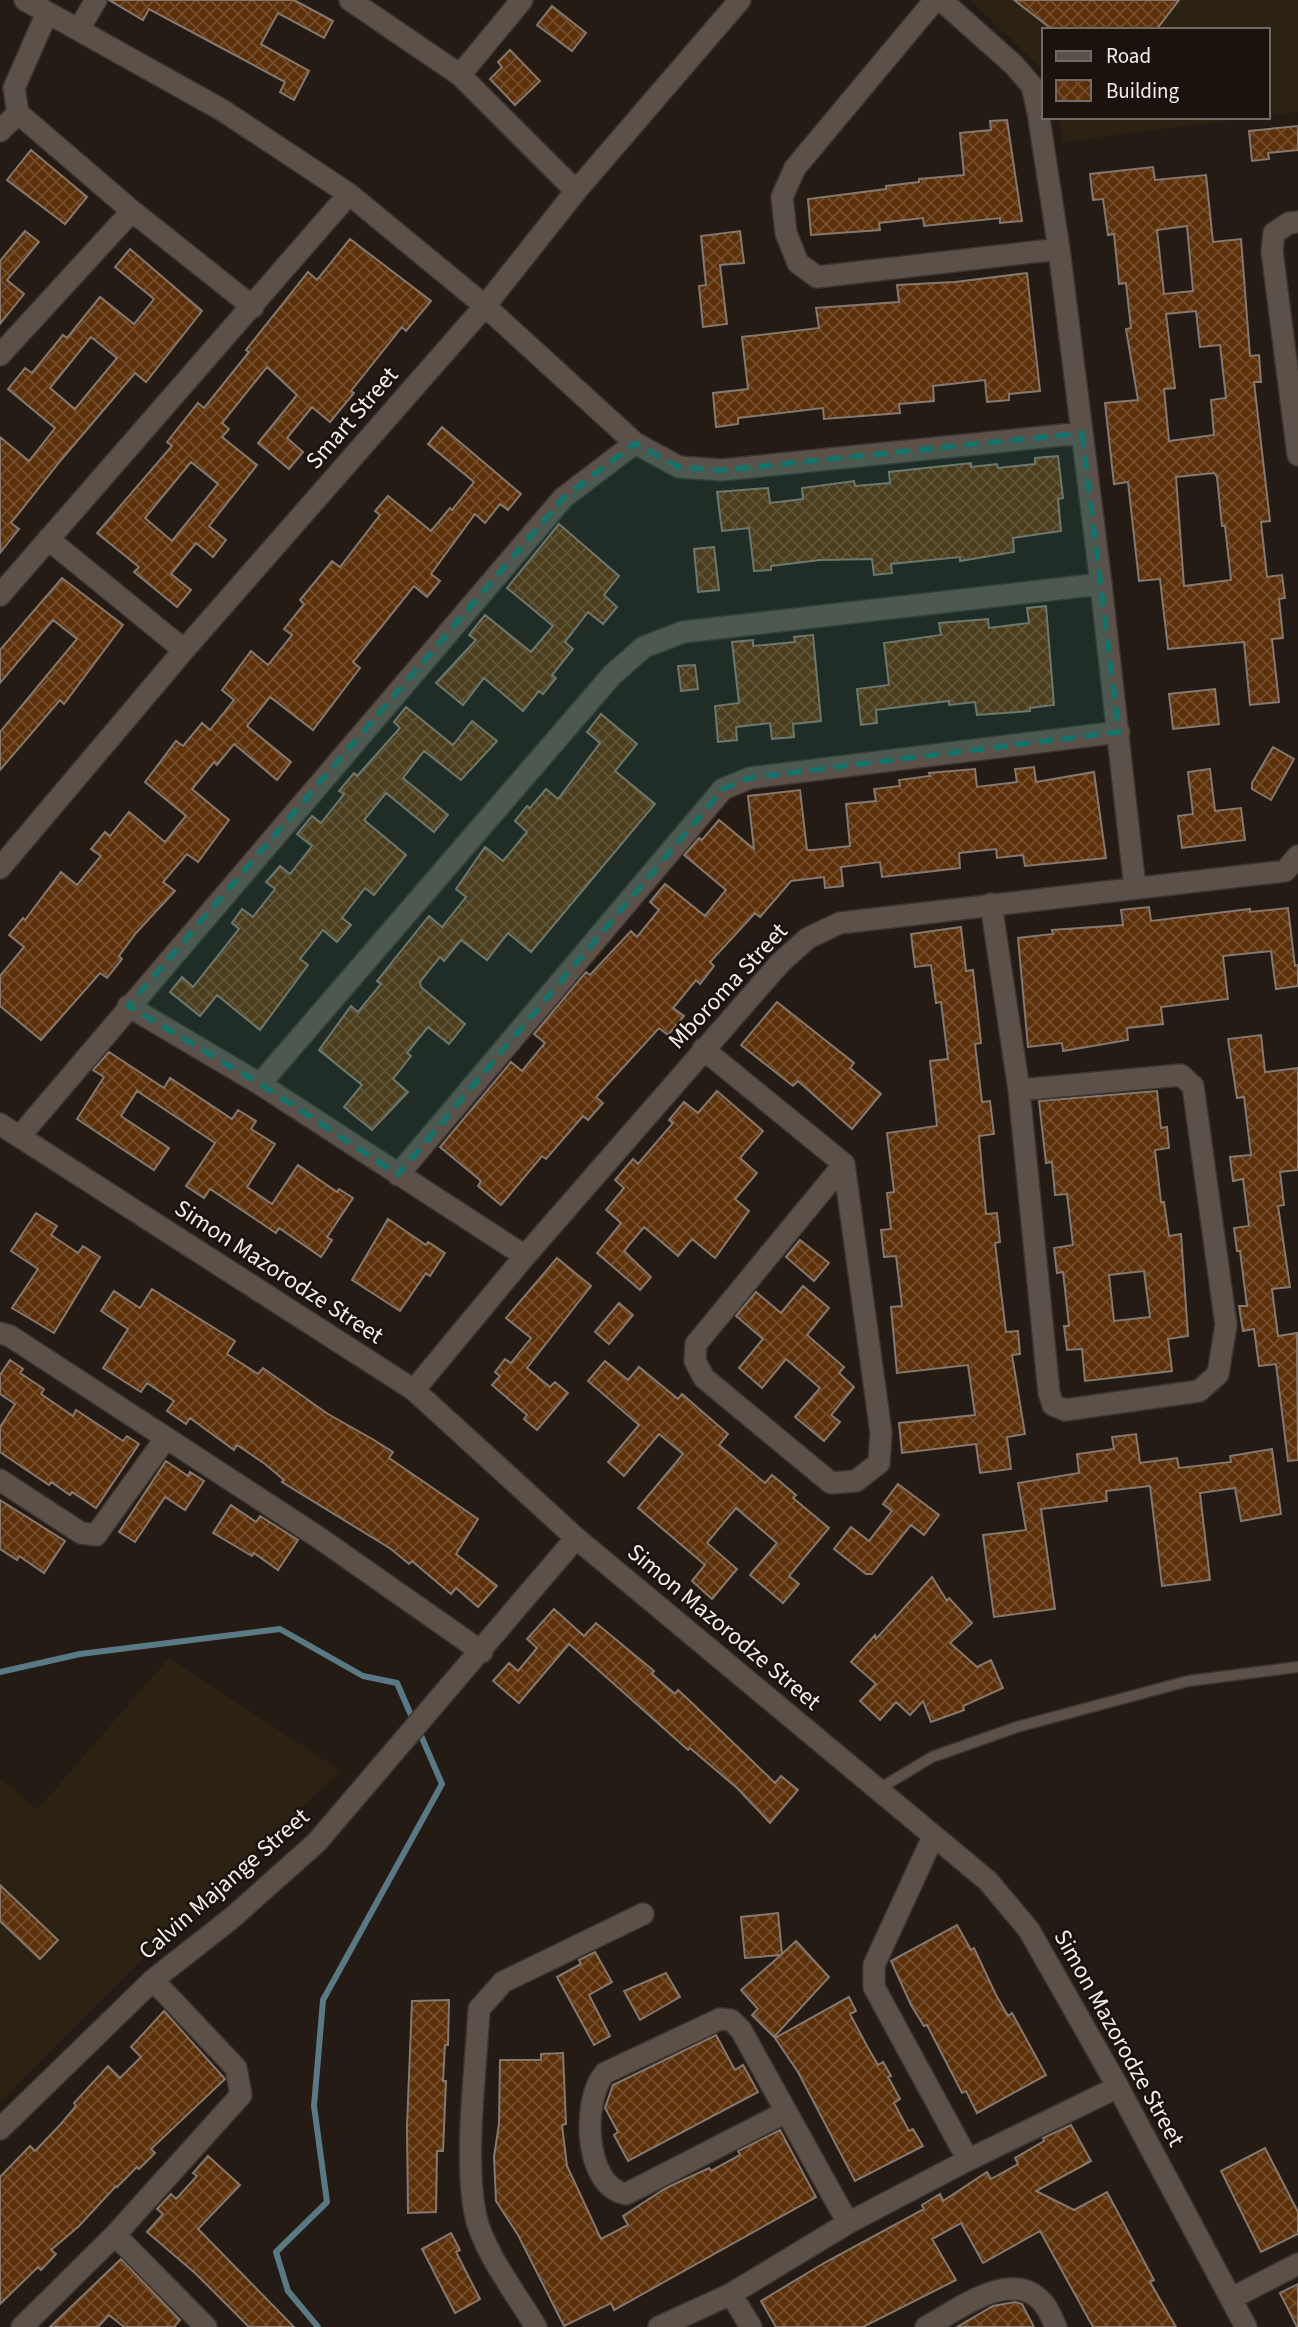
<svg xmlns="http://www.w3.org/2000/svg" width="1298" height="2327" font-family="'Source Sans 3',sans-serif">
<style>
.education{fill:#2c2213}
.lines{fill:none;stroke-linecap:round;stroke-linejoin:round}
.stream{stroke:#597a85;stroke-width:6}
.building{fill:url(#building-cross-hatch);stroke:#84786f;stroke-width:2;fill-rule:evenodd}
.service-casing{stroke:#3b3430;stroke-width:13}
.minor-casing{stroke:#3b3430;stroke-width:24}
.service{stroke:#5c5149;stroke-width:10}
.minor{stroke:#5c5149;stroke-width:21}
.marked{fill:#0f766e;fill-opacity:0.2;stroke:#0f766e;stroke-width:5;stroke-dasharray:14 9;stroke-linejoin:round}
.labels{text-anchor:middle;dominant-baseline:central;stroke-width:5;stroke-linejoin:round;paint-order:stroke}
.street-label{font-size:24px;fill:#f4ede8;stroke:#1b120c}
</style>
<defs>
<pattern id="building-cross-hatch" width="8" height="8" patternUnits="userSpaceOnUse" patternTransform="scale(1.75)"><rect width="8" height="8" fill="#5c3009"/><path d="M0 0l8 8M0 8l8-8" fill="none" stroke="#744e2d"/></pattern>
</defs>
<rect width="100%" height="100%" fill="#241b14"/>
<path class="education" d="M970,0H1298V112L1268,116V30H1044V71Z
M1059,117H1255L1063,142Z
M169,1658L341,1771L175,1926L0,2103V1778L37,1810Z"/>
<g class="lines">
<path class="stream" d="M0,1672L80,1654L280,1629L363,1676L397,1683L414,1722
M318,2327L288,2291L276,2252L327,2202L314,2106L323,2000L442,1784L419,1731"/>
</g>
<path class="building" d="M109,0H294L333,21L324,38L278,13L261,44L309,71L294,100L280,92L285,82L220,47L149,9L143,20Z
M1014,0H1179L1156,30H1053Z
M552,6L586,33L572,51L537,25Z
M510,50L540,81L515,105L490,79L502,67L498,62Z
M1007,120L1022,221L1000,223V218L924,226L923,218L879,223L880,230L811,235L808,199L886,189V186L919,182V179L964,175L960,133L991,130L990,121Z
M1298,126V150L1268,153L1269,159L1252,161L1249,131Z
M31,150L87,197L65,224L7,180Z
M1153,167L1155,180L1206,175L1213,242L1241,239L1250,356L1259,355L1261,382H1254L1270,521L1261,522L1267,577L1282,575L1285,598L1279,599L1283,638L1272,639L1279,702L1250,705L1244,642L1168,649L1160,579L1139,581L1128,482L1114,484L1105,403L1138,400L1126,329L1131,328L1126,283L1119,284L1114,234L1108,235L1103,199L1093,200L1090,174ZM1187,226L1193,291L1164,294L1157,230ZM1196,311L1200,347L1220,345L1226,398L1211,400L1214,435L1169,441L1164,389L1175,388L1166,314ZM1214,473L1217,477L1222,526H1225L1231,580L1184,586L1176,477Z
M25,231L39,242L7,280L24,294L0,324V261Z
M740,231L744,263L720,265L727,324L703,327L699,286L706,285L701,236Z
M350,239L431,301L406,331L402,327L351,391L354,393L330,422L312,407L287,438L303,452L289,469L258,443L297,395L267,367L222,423L229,429L222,437L257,465L209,526L226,540L213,557L196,543L171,574L191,590L177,607L134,572L139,567L97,533L172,446L167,442L198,403L204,408L249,352L246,350L308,272L317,280ZM191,462L218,484L172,541L145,518Z
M130,249L202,311L146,382L135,373L61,460L11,523L19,529L0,553V437L29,461L55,428L8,389L25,368L32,373L63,335L67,338L100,297L134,324L154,299L115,267ZM91,337L117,358L75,409L50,388Z
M1027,273L1040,391L1009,394V400L987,402L985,380L933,386L934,401L899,404L900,413L824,419L823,408L738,418V424L716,427L713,393L748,389L742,337L819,328L816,308L899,302L897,285L955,282Z
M442,427L521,494L508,510L500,504L485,523L475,514L431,574L440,581L427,597L414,586L353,662L360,668L313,730L270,697L247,726L291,762L277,780L234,744L217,765L214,762L192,789L229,820L198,862L187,854L163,882L175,891L136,933L119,956L122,959L107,978L100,973L41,1040L0,1006V976L24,947L9,935L23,918L25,920L61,872L77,885L101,856L91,849L105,832L110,836L129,812L165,842L186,816L145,782L176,741L183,746L202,723L210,730L234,700L222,690L251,651L268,665L292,635L284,629L304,604L300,600L332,561L340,567L380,515L375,511L388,496L431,531L450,508L452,510L474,482L428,444Z
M1058,456L1063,498L1058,499L1061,531L1013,538L1014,552L960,561V557L891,564L892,573L874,575L872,559L820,560L771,566V570L754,571L749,528L722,531L717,492L768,488L770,503L803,499L802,488L854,481L855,486L890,483L889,472L971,463V467L997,464L998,468L1035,464V458Z
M559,524L619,576L604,595L617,607L603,624L588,612L565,642L573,649L552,675L556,678L543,694L539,691L523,711L484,678L463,705L436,683L476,640L469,635L485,615L531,652L553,626L507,588Z
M714,547L719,590L698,592L694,549Z
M62,578L123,625L64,704L60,700L0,770V732L77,639L53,620L0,683V650Z
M1046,606L1054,705L1030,708V711L977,715L975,702L949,705V701L876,710L877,723L861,725L857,689L889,685L884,643L941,635L939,623L988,619L989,628L1029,623L1027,608Z
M813,635L821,721L793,724L794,737L772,739L770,723L736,727L737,740L718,742L715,706L739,703L732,642L753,640V646L795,642L794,637Z
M695,665L698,689L681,691L678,666Z
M1215,689L1219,724L1173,729L1169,694Z
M406,707L453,745L472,721L497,741L461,780L424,751L403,778L448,815L434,832L386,793L364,820L406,855L374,895L365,888L342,918L351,925L337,942L323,930L300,959L308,965L260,1030L217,995L200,1016L170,992L182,977L193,987L239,929L232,923L242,909L253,917L275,889L266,882L280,866L290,874L312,846L297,834L312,816L321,823L344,794L339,791L354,773L357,776L400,728L394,722Z
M601,714L637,744L615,771L655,804L531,952L508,933L487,960L461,940L444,961L440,957L420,982L421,987L465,1024L449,1044L428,1027L407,1053L411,1056L393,1079L408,1092L372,1130L344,1107L362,1085L319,1050L351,1006L358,1012L381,984L377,981L429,916L442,927L466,897L456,889L485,847L503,861L527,832L515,821L527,806L530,808L546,789L558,799L600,743L587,732Z
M1273,747L1294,759L1271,800L1252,789V783Z
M1034,767L1036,782L1094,772L1106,858L1025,866L1023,855L997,858L996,849L959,853L960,868L882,877L880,862L841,867L843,886L825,888L824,877L791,881L760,917L755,913L710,962L714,966L700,984L696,980L673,1008L684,1016L668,1035L659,1028L596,1097L603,1103L588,1120L583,1116L546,1159L542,1156L501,1205L478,1186L481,1181L440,1147L511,1062L522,1071L545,1043L534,1034L586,972L590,975L631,931L637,937L659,910L650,902L665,884L705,916L726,890L684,855L699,838L702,840L719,820L754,849L748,796L800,790L807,850H813L850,846L846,804L876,801L874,789L900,786L899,780L930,776L929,773L975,769L977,787L1017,782L1015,769Z
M1210,769L1215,811L1241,808L1245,840L1182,848L1178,816L1193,814L1188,772Z
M1149,907L1151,921L1250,909V912L1288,908L1295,966L1298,965V986L1276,989L1271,951L1223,956L1228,999L1161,1007L1163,1024L1127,1028L1128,1040L1063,1051L1062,1043L1028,1047L1018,938L1053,934L1052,930L1123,925L1121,910Z
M961,927L966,971L973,970L981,1043L975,1044L982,1102L990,1101L994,1134L979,1136L986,1214L997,1213L1000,1242L995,1243L1006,1332L1018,1331L1020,1354L1012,1355L1025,1434L1007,1437L1011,1469L980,1473L976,1444L902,1453L899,1423L975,1415L968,1365L897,1373L891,1307L902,1306L896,1256L884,1257L881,1230L891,1229L887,1193L894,1192L887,1133L937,1126L930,1061L948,1059L941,1002L936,1003L931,965L915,967L911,934Z
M777,1002L854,1063L850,1068L881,1094L852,1129L798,1081L793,1086L741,1045Z
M1261,1035L1265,1072L1298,1068V1170L1280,1172L1284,1205L1278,1206L1290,1287L1272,1289L1278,1336L1297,1333L1298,1460L1288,1461L1276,1364L1259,1366L1254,1329L1243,1331L1239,1306H1247L1240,1251H1237L1234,1228L1249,1226L1243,1179L1233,1181L1230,1157L1251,1155L1244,1097L1237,1098L1228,1039Z
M109,1052L164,1088L170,1078L232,1119L238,1110L256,1121L251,1129L275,1144L247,1187L272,1204L298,1165L337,1192L339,1189L353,1198L327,1237L332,1240L321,1257L279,1228L276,1233L210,1189L204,1198L186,1186L215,1143L137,1091L121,1116L169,1148L154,1170L77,1119L104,1077L93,1070Z
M717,1091L763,1131L740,1158L757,1173L735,1199L749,1211L715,1258L692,1239L678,1256L644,1227L624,1251L651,1277L640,1290L597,1253L621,1223L606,1210L624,1188L615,1180L633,1159L638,1164L673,1123L669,1120L684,1102L698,1113Z
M1157,1091L1161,1128L1167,1127L1169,1148L1155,1150L1161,1202H1164L1169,1236L1181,1234L1188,1336L1168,1339L1172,1371L1085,1381L1082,1349L1067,1350L1064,1326H1069L1063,1272L1057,1273L1054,1248L1073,1245L1067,1194L1055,1195L1052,1162L1046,1163L1039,1101ZM1144,1271L1150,1317L1114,1321L1109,1275Z
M36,1213L57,1226L51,1235L78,1253L83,1246L100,1257L54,1333L12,1308L38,1269L11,1251Z
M388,1219L426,1245L428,1242L445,1253L430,1276L426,1273L400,1311L352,1280Z
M800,1240L829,1263L814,1281L786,1257Z
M557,1258L591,1286L527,1368L550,1387L555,1382L568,1393L537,1430L524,1419L527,1415L492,1385L500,1376L495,1372L505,1359L511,1363L531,1338L506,1318Z
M803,1286L829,1308L807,1335L844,1367L839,1373L854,1387L831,1415L840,1422L824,1441L795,1417L820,1388L786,1359L762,1388L739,1368L763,1339L736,1316L756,1292L781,1313Z
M152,1289L235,1341L227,1354L258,1374L263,1368L328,1414L374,1440L393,1452L389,1458L478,1519L456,1554L497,1586L478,1607L456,1588L451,1594L412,1561L409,1564L391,1549L282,1482L284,1480L265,1464L237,1445L234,1450L190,1418L186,1424L167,1411L174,1401L147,1383L141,1392L103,1368L128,1329L101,1311L114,1291L140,1308Z
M619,1303L633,1315L609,1344L595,1332Z
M10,1360L23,1369L20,1373L44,1389L41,1394L73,1416L76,1410L123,1441L127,1436L139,1444L96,1508L72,1492L70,1495L51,1482L49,1485L0,1452V1427L15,1404L0,1394V1375Z
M605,1361L628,1380L639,1367L678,1399L682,1394L728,1434L719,1445L765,1483L772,1475L796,1495L793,1498L829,1528L789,1576L799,1584L783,1603L750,1575L777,1543L736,1508L707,1543L737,1569L712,1599L692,1581L705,1565L638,1508L683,1454L659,1434L624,1476L608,1462L639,1425L588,1381Z
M1136,1434L1140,1463L1177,1458L1179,1468L1231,1462L1230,1456L1272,1449L1281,1514L1241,1521L1235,1488L1200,1493L1210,1580L1162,1586L1150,1486L1106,1491L1107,1501L1041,1509L1055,1609L994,1617L983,1535L1026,1530L1018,1483L1079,1473L1077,1454L1114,1449L1112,1437Z
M166,1461L188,1476L190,1472L204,1481L185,1510L165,1497L135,1542L119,1532Z
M898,1484L939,1515L924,1535L911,1525L872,1574H866L834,1549L851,1527L869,1541L892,1511L883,1504Z
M0,1500L65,1541L44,1573L19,1556L17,1560L0,1549Z
M231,1505L256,1522L260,1516L298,1540L278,1570L254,1553L252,1556L213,1533Z
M932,1577L947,1601L949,1598L972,1623L950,1643L977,1667L991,1660L1003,1688L963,1706L964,1710L931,1722L923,1701L910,1715L896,1702L880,1720L860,1701L876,1684L851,1662L875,1635L876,1639Z
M554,1609L584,1636L596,1623L654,1671L652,1674L675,1694L678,1690L693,1704L775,1783L781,1776L798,1790L770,1823L737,1788L690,1748L688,1750L569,1644L519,1703L493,1681L509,1663L518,1671L537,1648L527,1639Z
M0,1885L58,1940L40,1959L0,1921Z
M778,1913L782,1954L796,1941L829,1977L774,2037L752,2015L758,2009L741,1990L781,1955L745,1958L741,1917Z
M957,1925L971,1950L974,1948L996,1995L1008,2016L1012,2013L1046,2075L977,2113L966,2091L962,2093L927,2025L924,2026L911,2005L891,1961Z
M595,1952L612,1982L589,1995L610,2036L594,2045L557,1977L581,1964L579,1960Z
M666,1973L680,1997L640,2020L624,1991Z
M849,1997L856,2011L850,2014L867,2046L878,2065L883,2062L891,2076L888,2077L900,2099L894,2103L909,2131L913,2129L923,2146L855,2181L798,2072L775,2038Z
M449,2000L448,2045H445L443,2081H446L443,2151H437L436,2212L408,2213L407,2126L412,2001Z
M164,2011L225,2079L151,2149L155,2153L139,2169L137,2167L117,2187L116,2186L79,2226L51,2250L56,2254L41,2270L38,2267L0,2304V2177L30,2146L35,2151L60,2125L76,2106L74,2103L108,2066L120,2078L141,2057L131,2047Z
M716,2035L735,2070L743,2065L758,2092L628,2161L614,2135L618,2132L605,2108L613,2085Z
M563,2053L566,2124L562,2125L567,2166L601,2239L628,2225L623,2216L666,2188L709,2168L711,2171L740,2155L738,2151L780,2130L816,2197L614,2310L611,2303L564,2326L518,2235L496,2201L494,2157L499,2124L500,2060H541V2054Z
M1071,2125L1091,2161L1036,2191L1074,2210L1107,2192L1154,2280L1150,2282L1176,2327H1093L1040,2231L983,2263L961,2223L932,2239L956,2280L863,2327H776L761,2301L824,2263L924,2209L922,2205L940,2194L943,2201L987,2172L991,2179L1018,2164L1015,2158L1044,2141L1043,2138Z
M1265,2148L1298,2212V2234L1261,2252L1221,2171Z
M208,2156L240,2185L198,2229L294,2327H249L195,2273L147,2232L163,2214L157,2209L171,2194L176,2199L197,2176L193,2173Z
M451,2233L460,2250L456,2252L480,2299L455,2313L422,2249Z
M121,2259L180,2320L174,2327H124L109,2315L98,2327H50Z
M1298,2284V2327H1297L1280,2293Z
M1015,2302L1022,2304L1034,2327H957L993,2306Z"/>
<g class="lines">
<g class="service-casing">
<path id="service" d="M877,1790L932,1757L1017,1727L1188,1681L1298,1667"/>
</g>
<g class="minor-casing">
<path id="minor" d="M25,0L222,110L349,194L485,306L635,443L679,467L722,470L1082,433
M350,0L460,75L576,191
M935,0L795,168L782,197L786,233L798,263L817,277L1059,249
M941,0L1014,65L1032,86L1038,112L1059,249L1101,584L1135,888
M79,29L96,0
M460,75L522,0
M18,113L132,211L253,307
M0,131L18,113L14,88L47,13
M1298,222L1289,223L1274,233L1272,251L1298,455
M0,355L132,211
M48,539L184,650
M0,595L349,194
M0,868L184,650L485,306L576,191L740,0
M991,904L1019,1090L1049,1393L1053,1405L1065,1410L1199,1391L1218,1374L1226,1325L1193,1086L1181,1075L1019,1090
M128,1006L260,1084L525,1256
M703,1049L844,1164L696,1344L695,1361L704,1378L831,1483L856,1481L879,1463L881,1433L844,1164
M260,1084L612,675L644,647L683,632L1101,584
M0,1124L414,1390L576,1538L988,1881L1029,1930L1118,2087L1246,2327
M20,1136L563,498L635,443
M398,1175L723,789L750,778L1119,732
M0,1333L10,1336L318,1537L482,1652
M414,1390L525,1256L780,963L808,938L840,923L1285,871L1298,856
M0,1480L81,1533L96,1535L166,1438
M933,1837L874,1965V1987L968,2160
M786,2112L626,2194C583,2186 582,2098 605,2073L720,2019L731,2020L741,2030L848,2223
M0,2129L153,1980L233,1917L317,1842L576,1538
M115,2235L206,2327
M731,2294L751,2327
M1232,2298L1298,2264
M22,2327L115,2235L241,2095L236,2068L153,1980
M536,2327C517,2295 482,2250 475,2213C464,2156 476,2069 479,2009L503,1982L643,1914
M659,2327L731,2294L848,2223L968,2160L1118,2087
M926,2327C956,2311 1013,2266 1043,2303C1049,2309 1052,2319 1056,2327"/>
</g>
<use href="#service" class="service"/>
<use href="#minor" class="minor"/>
</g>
<path class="marked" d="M1082,433L1119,732L750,778L723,789L398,1175L260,1084L128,1006L563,498L635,443L679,467L722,470Z"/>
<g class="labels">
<g class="street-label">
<text transform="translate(352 418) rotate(-49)">Smart Street</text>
<text transform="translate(728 986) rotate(-47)">Mboroma Street</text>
<text transform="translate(279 1272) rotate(33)">Simon Mazorodze Street</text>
<text transform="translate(724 1627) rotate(40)">Simon Mazorodze Street</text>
<text transform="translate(224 1884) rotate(-41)">Calvin Majange Street</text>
<text transform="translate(1119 2038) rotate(61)">Simon Mazorodze Street</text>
</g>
</g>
<rect x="1042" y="28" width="228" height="91" fill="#1b120c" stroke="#726a64" stroke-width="2"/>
<rect x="1056" y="51" width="35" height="10" fill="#5c5149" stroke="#726a64" stroke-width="2"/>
<text x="1106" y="63" font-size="21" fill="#f4ede8">Road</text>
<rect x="1056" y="80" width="35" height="21" fill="url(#building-cross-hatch)" stroke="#726a64" stroke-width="2"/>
<text x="1106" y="98" font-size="21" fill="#f4ede8">Building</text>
</svg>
